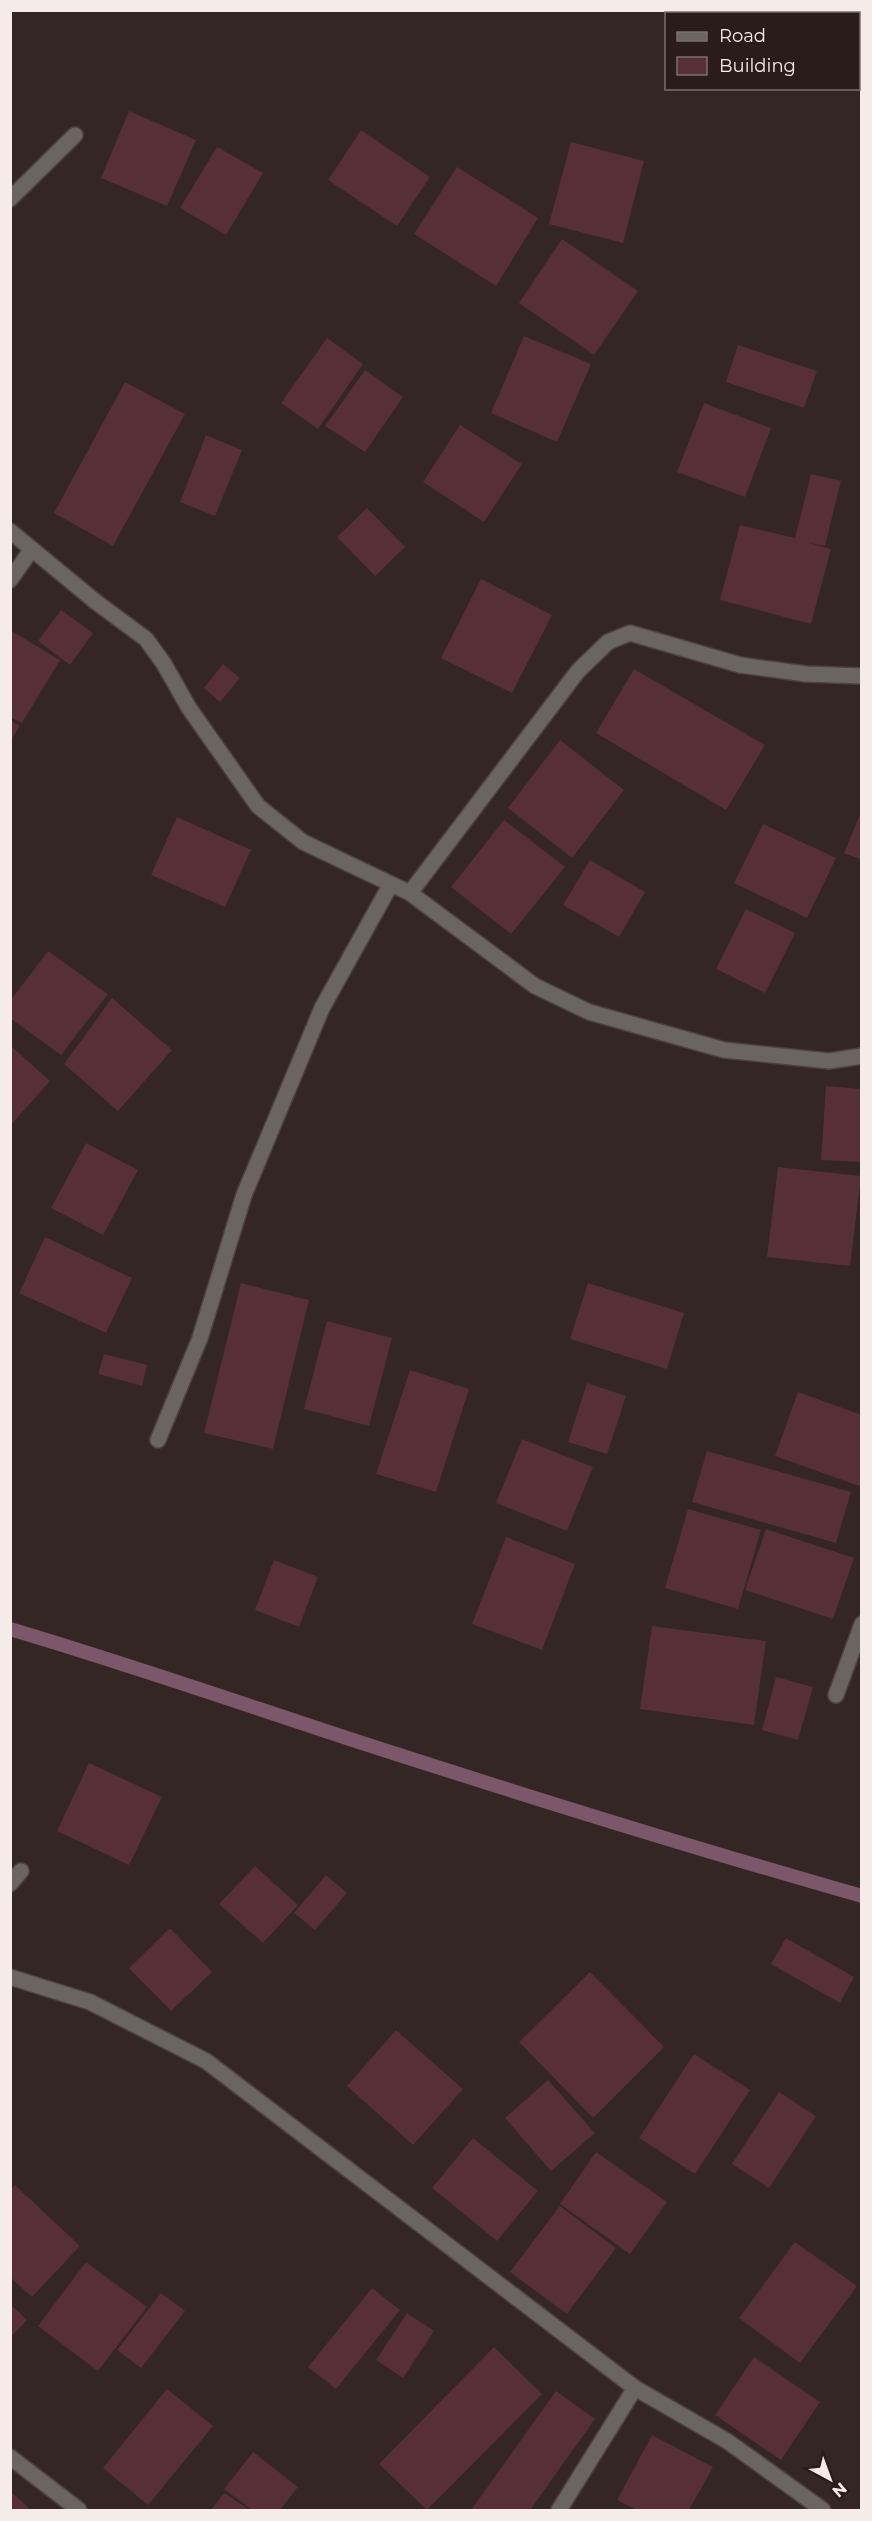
<svg xmlns="http://www.w3.org/2000/svg" width="872" height="2521" font-family="Montserrat,sans-serif">
<style>
.lines{fill:none;stroke-linecap:round;stroke-linejoin:round}
.stream{stroke:#7c5669;stroke-width:14}
.building{fill:#562f37}
.minor-casing{stroke:#4e4240;stroke-width:18}
.minor{stroke:#6b6562;stroke-width:15}
</style>
<rect width="100%" height="100%" fill="#332624"/>
<g class="lines">
<path class="stream" d="M10,1629C128,1664 243,1704 359,1742C526,1796 693,1848 862,1896"/>
</g>
<path class="building" d="M129,111L196,140L167,206L101,178Z
M361,130L430,177L397,226L328,180Z
M571,142L644,161L623,243L549,224Z
M217,147L263,173L226,235L180,208Z
M457,167L538,218L496,286L414,234Z
M562,239L638,291L594,355L519,303Z
M524,336L591,364L557,442L491,413Z
M327,338L363,364L318,429L281,403Z
M738,345L817,371L804,408L726,382Z
M365,370L403,397L365,452L325,426Z
M125,382L185,414L113,546L54,513Z
M704,403L771,428L745,497L677,472Z
M460,425L522,464L484,522L423,482Z
M206,435L242,450L215,516L180,502Z
M811,474L841,481L825,546L806,542L831,549L811,624L720,600L740,525L795,538Z
M367,508L405,547L375,576L337,537Z
M481,579L552,615L512,693L441,658Z
M61,610L93,633L70,665L38,641Z
M10,630L60,660L22,723L10,717Z
M223,664L240,678L220,702L204,688Z
M634,669L765,745L726,810L596,733Z
M10,720L20,726L10,741Z
M560,740L624,790L572,858L508,808Z
M861,812H862V860L844,853Z
M177,817L251,850L225,907L151,875Z
M504,820L565,867L511,934L451,887Z
M763,824L836,858L807,918L734,883Z
M590,860L645,892L619,937L563,905Z
M746,909L795,933L765,993L716,969Z
M48,951L108,994L61,1055L10,1018V1001Z
M112,998L172,1050L118,1111L64,1064Z
M10,1045L50,1081L10,1126Z
M826,1086L862,1089V1162L821,1160Z
M86,1143L138,1170L103,1235L51,1208Z
M778,1167L861,1176L850,1266L767,1257Z
M45,1237L132,1278L106,1333L19,1293Z
M241,1283L309,1300L273,1449L204,1433Z
M588,1283L684,1313L667,1369L570,1339Z
M327,1321L392,1338L369,1426L304,1409Z
M104,1354L147,1365L142,1386L98,1374Z
M410,1370L469,1389L436,1492L376,1474Z
M587,1383L626,1396L607,1454L568,1442Z
M798,1392L862,1415V1487L775,1456Z
M522,1439L593,1467L567,1531L496,1503Z
M707,1451L851,1492L836,1543L692,1502Z
M688,1509L761,1530L738,1609L665,1588Z
M766,1529L854,1558L833,1619L745,1590Z
M506,1537L575,1564L542,1650L472,1624Z
M274,1560L318,1577L299,1627L255,1610Z
M652,1626L766,1641L754,1725L640,1709Z
M776,1677L813,1687L798,1740L762,1730Z
M89,1763L162,1797L129,1865L57,1831Z
M255,1866L298,1905L263,1943L219,1904Z
M326,1875L347,1893L315,1930L294,1913Z
M170,1928L212,1972L171,2011L129,1968Z
M786,1938L854,1977L840,2003L771,1964Z
M590,1972L664,2047L593,2118L519,2042Z
M396,2030L463,2089L413,2145L347,2086Z
M694,2054L750,2090L695,2174L639,2138Z
M548,2080L595,2133L551,2171L505,2118Z
M779,2092L816,2116L769,2188L732,2164Z
M473,2138L538,2191L497,2241L432,2188Z
M596,2152L667,2202L630,2254L560,2204Z
M15,2185L80,2246L32,2297L10,2277V2190Z
M560,2206L616,2248L567,2314L510,2272Z
M795,2242L857,2286L800,2363L739,2318Z
M86,2262L147,2307L98,2371L38,2326Z
M372,2288L400,2310L336,2389L308,2367Z
M161,2293L185,2311L141,2368L117,2350Z
M10,2304L27,2320L10,2338Z
M407,2313L434,2331L403,2378L376,2360Z
M494,2347L542,2394L427,2510L379,2464Z
M754,2357L820,2402L781,2460L715,2415Z
M167,2389L213,2426L148,2505L103,2468Z
M556,2391L595,2419L530,2510H471Z
M652,2435L713,2467L689,2510H637L617,2500Z
M253,2452L298,2487L280,2510H252L224,2489Z
M10,2491L31,2510H10Z
M224,2493L250,2510H211Z"/>
<g class="lines">
<g class="minor-casing">
<path id="minor" d="M10,199L75,135
M10,531L96,602L146,639L164,664L189,708L258,806L303,842L410,893L535,986L589,1012L724,1050L829,1061L862,1056
M10,580L32,549
M410,893L578,671L608,642L630,633L740,665L806,674L862,676
M158,1440L200,1338L244,1195L322,1008L391,884
M836,1695L862,1624
M10,1884L21,1871
M10,1977L90,2002L206,2061L635,2388L727,2441L823,2510
M10,2457L79,2510
M559,2510L635,2388"/>
</g>
<use href="#minor" class="minor"/>
</g>
<rect width="872" height="2521" fill="none" stroke="#f5ecea" stroke-width="24"/>
<rect x="665" y="12" width="195" height="78" fill="#291c1b" stroke="#7b6f6e" stroke-width="1.5"/>
<rect x="677" y="32" width="30" height="9" fill="#6b6562" stroke="#7b6f6e" stroke-width="1.5"/>
<text x="719" y="42" font-size="18" fill="#f5ecea">Road</text>
<rect x="677" y="57" width="30" height="18" fill="#562f37" stroke="#7b6f6e" stroke-width="1.5"/>
<text x="719" y="72" font-size="18" fill="#f5ecea">Building</text>
<g transform="translate(830 2479) rotate(139)" stroke="#291c1b" stroke-width="4.5" paint-order="stroke">
<path d="M0-4.5L10 22L0 15L-10 22Z" fill="#f5ecea"/>
<text y="-9" font-size="16" font-weight="bold" text-anchor="middle" fill="#f5ecea">N</text>
</g>
</svg>
